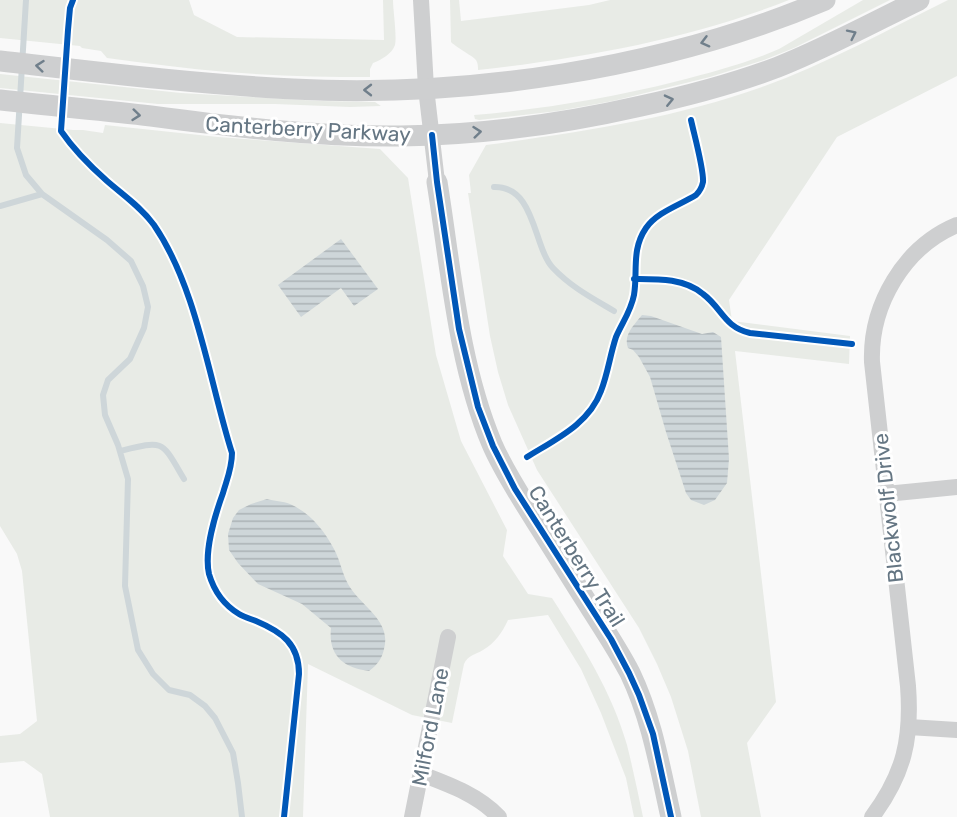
<svg xmlns="http://www.w3.org/2000/svg" width="957" height="817" font-family="Rubik,sans-serif">
<style>
.green{fill:#e8ebe6}
.water{fill:url(#water-rules)}
.lines{fill:none;stroke-linecap:round;stroke-linejoin:round}
.stream{stroke:#ced6d9;stroke-width:6}
.minor{stroke:#cecfd0;stroke-width:16}
.tertiary{stroke:#cecfd0;stroke-width:21}
.cycleway-casing{stroke:#fff;stroke-width:10}
.cycleway{stroke:#0057b8;stroke-width:6}
.oneway{stroke:#707f8b}
.labels{text-anchor:middle;dominant-baseline:central;stroke-width:6;stroke-linejoin:round;paint-order:stroke}
.street-label{font-size:21px;fill:#657683;stroke:#fff}
</style>
<defs>
<pattern id="water-rules" width="6" height="5" patternUnits="userSpaceOnUse" patternTransform="scale(1.5)"><rect width="6" height="5" fill="#ced6d9"/><path d="M0 2.5h6" fill="none" stroke="#abb2b5"/></pattern>
</defs>
<rect width="100%" height="100%" fill="#f9f9f9"/>
<path class="green" d="M0,0H189L194,15L237,37L384,40L383,0H393C393,10 397,36 395,45C392,54 381,60 373,63L370,69V77C322,77 275,76 227,72C187,69 147,63 107,58L101,51L82,48L80,46L0,38Z
M450,0H459L461,21L589,5L610,0H789C690,39 584,58 478,70C478,67 478,63 476,60C473,56 457,48 451,42Z
M863,0H890L794,48L764,60L710,77L613,101L558,111L479,120L475,119L474,115C543,109 611,98 678,81C712,72 747,63 779,49Z
M948,0H957V76L837,137L729,300L732,321L850,336L849,364L735,351L776,702L747,743L761,817H701L688,751L671,697L657,664L639,628L537,470L508,405L498,372L490,336L468,193H471L469,175L486,145C579,132 673,119 762,87C826,64 887,30 948,0Z
M0,74L181,93L321,101L375,102L381,106L350,107L275,104H158L0,88Z
M0,123L73,130H83L103,133L105,125L218,137L380,149L408,178L436,355L461,441L507,530L503,556L528,594L552,598C582,645 612,692 627,745C633,769 638,793 643,817H634L626,778L601,713L581,669L548,615L508,620C502,633 495,643 483,650C475,655 468,655 464,664L452,723L412,715L308,664L303,817H50L42,774L24,761L0,763V736L20,734L37,721L22,571L17,554L0,526Z"/>
<path class="water" d="M341,239L378,289L354,306L341,288L301,317L278,285Z
M642,315L651,316L702,334L713,332L721,337L729,459L727,483L715,500L704,505L691,500L686,493L666,432L650,377L639,357L633,350L628,348C623,335 634,325 642,315Z
M267,499C274,501 283,501 290,504C310,513 324,530 334,549C340,560 342,573 348,584C360,606 392,620 384,649C382,659 377,665 369,671C343,668 328,655 331,628L302,604L258,584L238,563L229,550L228,534L233,518L239,510L251,504Z"/>
<g class="lines">
<path class="stream" d="M26,0L17,148L26,175L42,194L107,240L131,261L143,286L148,307L144,328L130,359L108,380L103,395L105,415L118,445L128,479L125,586L138,650L153,674L169,690L190,695L205,706L215,718L233,753L238,783L242,817
M494,187C536,186 533,247 553,268C571,287 592,298 614,311
M0,206L42,194
M120,451C165,440 161,440 184,479"/>
<path class="minor" d="M421,0L426,88L437,182
M886,494L957,487
M909,727L957,730
M421,774C450,785 478,795 499,817
M412,817L448,637
M872,817C904,774 912,739 908,686L872,362C870,305 904,247 957,225"/>
<path class="tertiary" d="M0,61C97,72 195,84 293,89C468,98 663,69 825,0
M0,100C50,106 101,110 151,116C234,127 318,137 401,136C482,135 562,124 641,106C687,96 733,84 778,67C826,48 872,23 919,0
M437,182C451,269 458,363 492,444C504,472 521,497 537,523C555,551 572,579 590,607C604,629 618,650 630,673C652,719 660,768 671,817"/>
<g class="cycleway-casing">
<path id="cycleway" d="M73,0L70,8L68,30L61,131C74,150 90,166 107,181C123,195 141,207 154,225C197,288 209,380 232,453C232,468 227,479 223,493C215,515 204,552 209,574C214,591 224,605 239,614C244,617 251,619 256,621C282,632 299,644 299,674L284,817
M432,135L437,182L459,329L478,407L493,446L515,489L611,639L629,673L639,695L653,734L671,817
M634,279C657,279 684,278 703,294C722,308 724,327 750,333L852,344
M527,457C556,439 589,424 601,391C608,373 610,355 616,337C622,323 631,311 634,295C638,271 631,250 646,228C657,212 680,205 696,195C699,192 702,187 703,182C704,170 694,134 691,120"/>
</g>
<use href="#cycleway" class="cycleway"/>
</g>
<defs><path id="oneway-chevron" d="M-2-3.5L2.5 0L-2 3.5" fill="none" stroke-width="1.6" stroke-linecap="round" stroke-linejoin="round" transform="scale(1.5)"/></defs>
<g class="oneway">
<use href="#oneway-chevron" transform="translate(852 34) rotate(-26)"/>
<use href="#oneway-chevron" transform="translate(705 42) rotate(165)"/>
<use href="#oneway-chevron" transform="translate(40 66) rotate(-174)"/>
<use href="#oneway-chevron" transform="translate(368 90) rotate(180)"/>
<use href="#oneway-chevron" transform="translate(669 100) rotate(-13)"/>
<use href="#oneway-chevron" transform="translate(136 115) rotate(6)"/>
<use href="#oneway-chevron" transform="translate(477 132) rotate(-6)"/>
</g>
<g class="labels">
<g class="street-label">
<text transform="translate(308 129) rotate(3)">Canterberry Parkway</text>
<text transform="translate(888 508) rotate(-96)">Blackwolf Drive</text>
<text transform="translate(577 556) rotate(58)">Canterberry Trail</text>
<text transform="translate(430 727) rotate(-79)">Milford Lane</text>
</g>
</g>
</svg>
